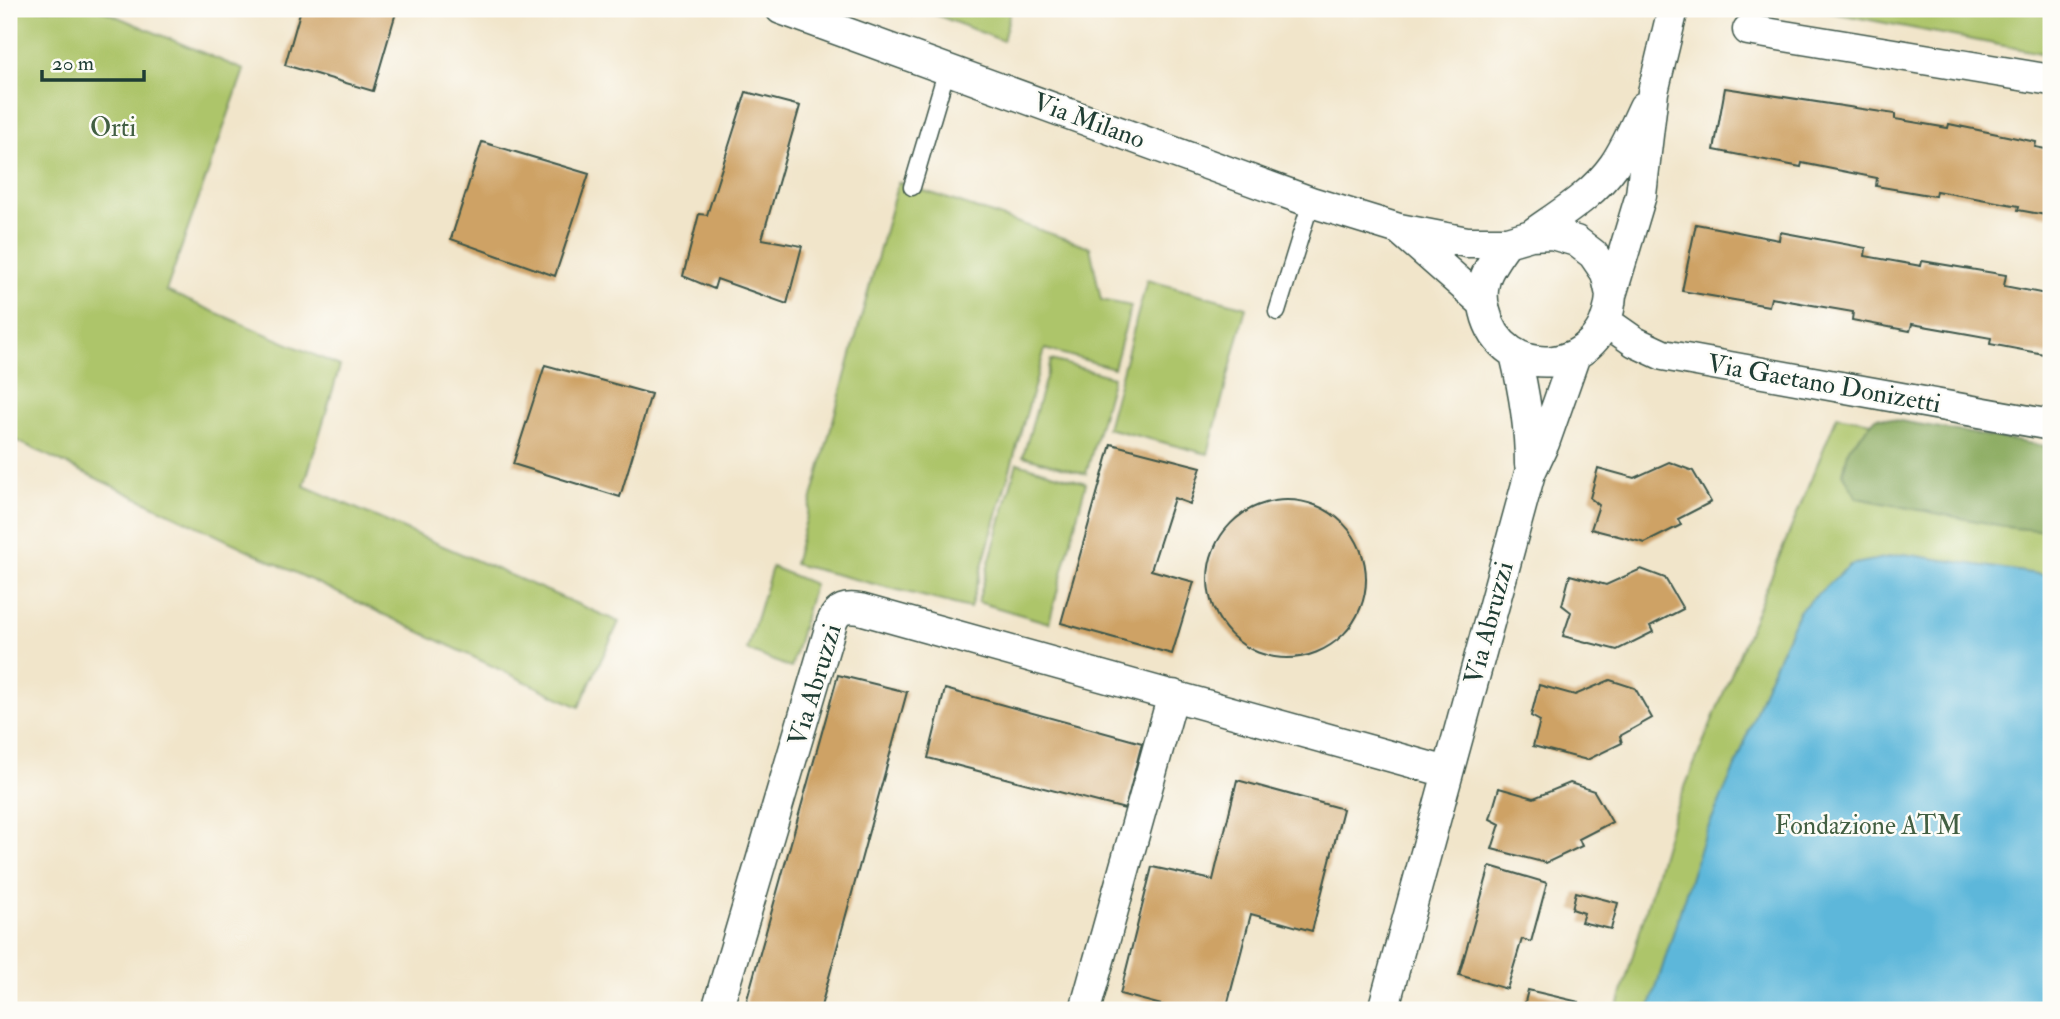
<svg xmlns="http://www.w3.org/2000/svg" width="2060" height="1019" font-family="'IM FELL Double Pica',serif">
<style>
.green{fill:#adc56b;stroke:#668150;stroke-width:2}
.forest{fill:#8aaa5f;stroke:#54744a;stroke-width:2}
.water{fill:#5db7da;stroke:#3e7a87;stroke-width:2}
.building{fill:#cea265}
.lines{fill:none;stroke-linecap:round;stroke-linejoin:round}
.lane-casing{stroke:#3e564a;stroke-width:19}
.street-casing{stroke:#3e564a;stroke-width:33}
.lane{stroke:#fff;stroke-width:16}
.street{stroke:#fff;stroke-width:30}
.labels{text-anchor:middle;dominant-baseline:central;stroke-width:5;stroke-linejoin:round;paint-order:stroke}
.street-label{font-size:26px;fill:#1f3d34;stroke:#fdfcf7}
.park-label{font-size:26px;fill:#425f42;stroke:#fdfcf7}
</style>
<rect width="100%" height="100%" fill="#fdfcf7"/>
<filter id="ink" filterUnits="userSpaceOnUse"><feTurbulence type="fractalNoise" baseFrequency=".0143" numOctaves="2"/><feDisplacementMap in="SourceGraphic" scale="14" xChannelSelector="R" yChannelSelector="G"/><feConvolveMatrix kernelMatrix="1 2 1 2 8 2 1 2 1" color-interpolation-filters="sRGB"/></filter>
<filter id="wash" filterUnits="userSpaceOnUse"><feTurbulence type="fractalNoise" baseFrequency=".00686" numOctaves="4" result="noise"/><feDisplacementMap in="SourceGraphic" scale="28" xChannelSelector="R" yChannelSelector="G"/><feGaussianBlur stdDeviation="1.57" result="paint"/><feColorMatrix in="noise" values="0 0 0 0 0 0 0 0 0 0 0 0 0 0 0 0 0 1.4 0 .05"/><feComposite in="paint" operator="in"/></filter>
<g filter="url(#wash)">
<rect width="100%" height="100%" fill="#f1e5ca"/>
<path class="green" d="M9,9H99L244,70L166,291L340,366L304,486L619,622L579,707L9,437Z
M921,9H1011L1003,41Z
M1813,9H2051V55Z
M898,182L1090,247L1101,300L1131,306L1114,368L1045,349L970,608L794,564Z
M1147,280L1246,307L1208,454L1107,428Z
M1051,360L1113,377L1086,474L1023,456Z
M1837,416L2051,453V1010H1617L1673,816Z
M1017,463L1086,483L1049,623L978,602Z
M772,567L814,584L791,668L747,650Z"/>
<path class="forest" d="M1877,417L2051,447V531L2013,528L1857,498L1843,473L1849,448Z"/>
<path class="water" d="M1904,554L2051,576V1010H1649L1702,841L1738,760L1766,684L1799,611L1850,565Z"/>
<g id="blocks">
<path class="building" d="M301,9H397L373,91L285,65Z
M1725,88L1895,114V119L1948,128L1949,124L2036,142L2035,147L2051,150V216L2018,210L2019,206L1936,191L1935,196L1876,186L1877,178L1802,163L1801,167L1714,150Z
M746,92L800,106L762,239L802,246L787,304L717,279L714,289L683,276L699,214L707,215Z
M482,142L589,174L555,276L451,239Z
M1696,224L1779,240L1780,232L1866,248L1865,256L1921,266L1922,261L2006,275L2004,286L2051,295V350H2050L2049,355L1990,344L1991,338L1912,324L1910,331L1852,320L1853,312L1771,298L1769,306L1682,291Z
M545,365L651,394L620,497L513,464Z
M1111,444L1201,467L1190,504L1174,498L1151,570L1194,582L1172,654L1061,623Z
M1669,462L1693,471L1711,502L1678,519L1681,525L1645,543L1591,529L1599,505L1590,498L1598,468L1634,478Z
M1208 579a79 79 0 1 1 158 0a79 79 0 1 1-158 0Z
M1641,569L1665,578L1683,609L1650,626L1653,632L1617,650L1563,636L1571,612L1562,605L1570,575L1606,585Z
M838,675L907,692L820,1010H744Z
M1610,680L1635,688L1652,718L1620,736L1622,743L1587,760L1533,746L1540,721L1531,716L1539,685L1575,695Z
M945,689L1142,743L1125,809L928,758Z
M1237,780L1343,809L1312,931L1251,914L1226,1010H1173V1008L1120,994L1152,867L1213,880Z
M1570,783L1594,791L1612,822L1579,839L1582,846L1546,863L1492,849L1500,824L1490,819L1499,788L1534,798Z
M1490,866L1547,883L1531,942L1522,939L1507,989L1459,975Z
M1576,892L1618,903L1611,929L1581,922L1584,913L1572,909Z
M1528,990L1579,1002L1577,1010H1523Z"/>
</g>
</g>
<g filter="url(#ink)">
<use href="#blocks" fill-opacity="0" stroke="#3e564a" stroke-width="2"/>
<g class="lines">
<g class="lane-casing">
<path id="lane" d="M912,187L947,69
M1277,312L1311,202"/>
</g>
<g class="street-casing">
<path id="street" d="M781,9L1311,202L1399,229L1467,242H1507L1531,235L1552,234L1576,241L1593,254L1606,273L1611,295
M1748,30L2051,80
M1399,229L1482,302
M1531,235C1560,214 1593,195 1614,165C1626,148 1635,126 1644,107
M1507,242C1499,253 1489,266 1485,279C1482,289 1482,301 1485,311C1502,385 1606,376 1611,295L1641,195L1653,92L1673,9
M1605,321L1635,342L1663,355L2051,425
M1515,354C1524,391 1530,425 1530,464
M717,1010L832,622C838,608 846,607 860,609L1447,772
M1085,1010L1173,695
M1383,1010L1530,473L1544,443L1575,355"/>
</g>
<use href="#lane" class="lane"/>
<use href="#street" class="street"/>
</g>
</g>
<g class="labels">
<g class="street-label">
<text transform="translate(1089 121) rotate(20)">Via Milano</text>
<text transform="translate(1824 384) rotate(10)">Via Gaetano Donizetti</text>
<text transform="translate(1489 623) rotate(-75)">Via Abruzzi</text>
<text transform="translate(815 685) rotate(-73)">Via Abruzzi</text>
</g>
<g class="park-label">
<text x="113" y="128">Orti</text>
<text x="1868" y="826">Fondazione ATM</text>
</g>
</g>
<rect width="2060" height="1019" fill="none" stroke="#fdfcf7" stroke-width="35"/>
<path d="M42 70v10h102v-10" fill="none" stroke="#1f3d34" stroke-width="3.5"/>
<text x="52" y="70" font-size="21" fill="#1f3d34" stroke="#fdfcf7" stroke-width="5" paint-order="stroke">20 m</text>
</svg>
